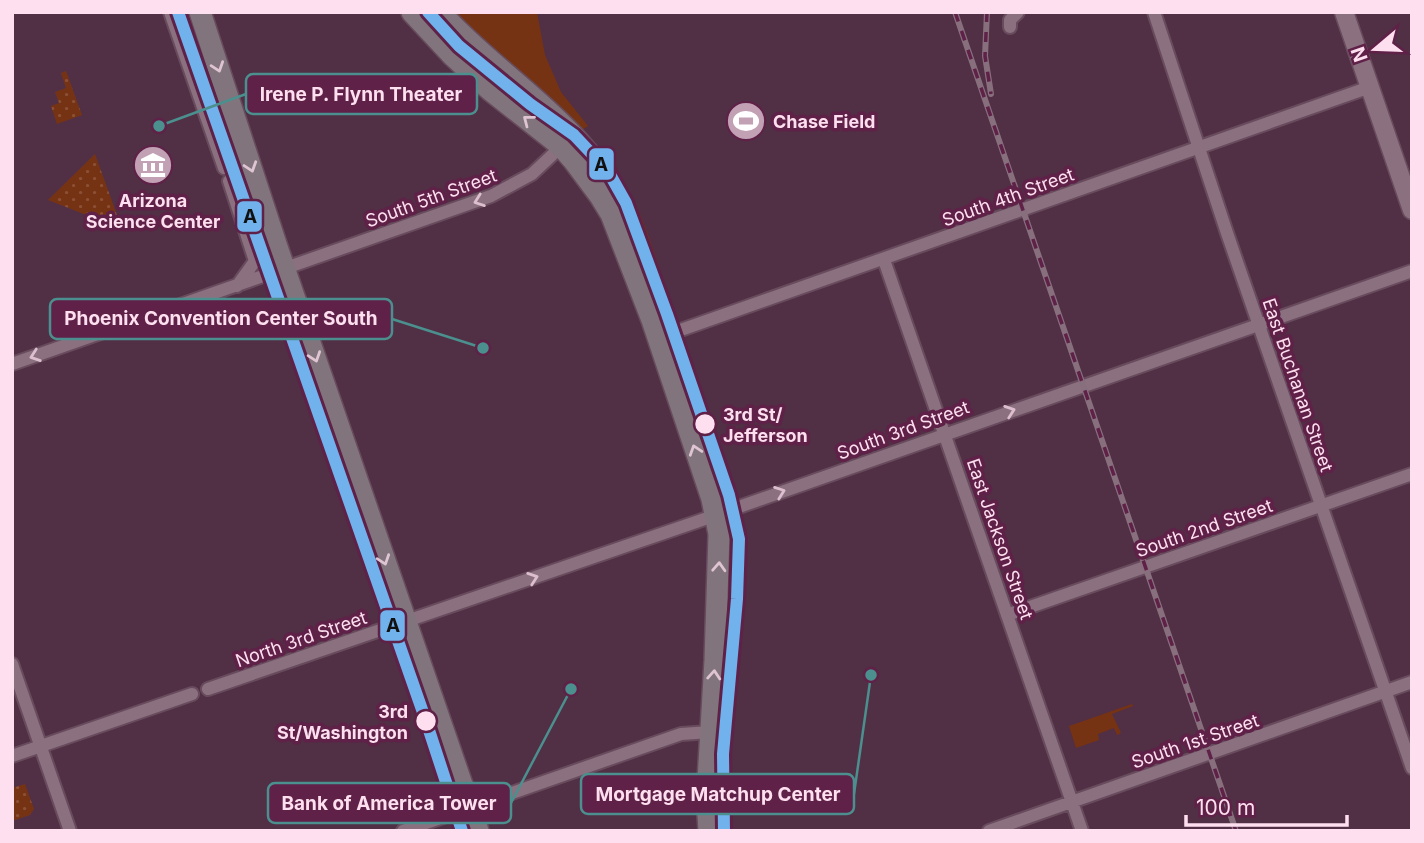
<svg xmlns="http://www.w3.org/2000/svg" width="1424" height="843" font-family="Inter,sans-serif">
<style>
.grass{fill:url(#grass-dots)}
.park{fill:#763314}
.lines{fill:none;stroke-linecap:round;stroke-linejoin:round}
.minor-casing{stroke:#684c5d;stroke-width:16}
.secondary-casing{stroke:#684c5d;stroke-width:21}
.primary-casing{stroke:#684c5d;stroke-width:24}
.minor{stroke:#8b7080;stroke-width:12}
.secondary{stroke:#8b7080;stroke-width:18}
.primary{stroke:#81747d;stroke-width:21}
.rail-casing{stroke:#886f7e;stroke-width:6}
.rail{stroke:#5f2148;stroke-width:3.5;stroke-dasharray:10;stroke-linecap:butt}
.rail-1-casing{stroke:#5f2148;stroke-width:18}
.rail-1{stroke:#71b1ec;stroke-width:12}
.oneway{stroke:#dfc4d2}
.oneway2{stroke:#dcbece}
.stop-dot{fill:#fedfef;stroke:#5f2148;stroke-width:2.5}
.labels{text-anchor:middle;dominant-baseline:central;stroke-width:7;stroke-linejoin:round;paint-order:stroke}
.poi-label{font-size:18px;font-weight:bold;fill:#fedfef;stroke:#5f2148;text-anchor:start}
.street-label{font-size:18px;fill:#fedfef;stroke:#5f2148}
.stop-label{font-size:18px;font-weight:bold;fill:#fedfef;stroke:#5f2148;text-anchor:start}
.leader{fill:none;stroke:#4b908e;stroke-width:2.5}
.callout-dot{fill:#4b908e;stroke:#5f2148;stroke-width:2.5}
.callout{fill:#5f2148;stroke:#4b908e;stroke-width:2.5}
.callout-label{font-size:19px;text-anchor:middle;font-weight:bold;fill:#fedfef}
.line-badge{stroke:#5f2148;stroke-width:2.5}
.pale-badge-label{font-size:19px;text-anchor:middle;font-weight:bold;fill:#111}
</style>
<defs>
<pattern id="grass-dots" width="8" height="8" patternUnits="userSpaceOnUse" patternTransform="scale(1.75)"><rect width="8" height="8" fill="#763314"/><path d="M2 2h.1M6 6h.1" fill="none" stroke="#8b5036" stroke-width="1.8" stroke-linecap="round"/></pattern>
</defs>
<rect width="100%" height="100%" fill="#512f44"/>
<path class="grass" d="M66,71L82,115L57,124L51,106L59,103L55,92L66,88L61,73Z
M95,154L122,229L48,200Z
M25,784L34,809L30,815L12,821V788Z"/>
<path class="park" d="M446,12H537L545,55L561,92L588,126L580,131Z
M596,148C639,189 650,243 669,297L665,299L630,196Z
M1132,704L1133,706L1112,714L1121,733L1117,735L1114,728L1098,734L1099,740L1076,748L1069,726Z"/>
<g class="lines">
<g class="minor-casing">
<path id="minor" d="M170,12L224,168
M1154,12L1227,233L1412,768
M1010,27V20L1018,12
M229,181L255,261L237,286
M884,260L1082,831
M658,338L1370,87
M12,364L491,196L532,174L566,142
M1007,615L1412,474
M12,664L70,831
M208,689L696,522L1412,271
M12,756L192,694
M403,831L681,734L710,732
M989,831L1412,682"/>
</g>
<g class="secondary-casing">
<path id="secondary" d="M1344,12L1412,210"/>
</g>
<g class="primary-casing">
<path id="primary" d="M200,12L277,247L478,831
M412,12L453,56L490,90L561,146L574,161L600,196L611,214L652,320L712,499L719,534L715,660L707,798L709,831
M440,12C499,78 584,122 621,206"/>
</g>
<use href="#minor" class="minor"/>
<use href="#secondary" class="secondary"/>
<use href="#primary" class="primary"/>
<g class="rail-casing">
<path id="rail" d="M955,12L1236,831
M987,12L985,56L991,94"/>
</g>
<use href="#rail" class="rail"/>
<g class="rail-1-casing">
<path id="rail-1" d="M178,12L426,721L462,831
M428,12L459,46L530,104L574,135L608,171L626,203L667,314L729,495L739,539L737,599L723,754L724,831"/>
</g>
<use href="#rail-1" class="rail-1"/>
</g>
<defs><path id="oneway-chevron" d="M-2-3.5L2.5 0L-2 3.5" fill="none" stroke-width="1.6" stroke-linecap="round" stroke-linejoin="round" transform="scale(1.75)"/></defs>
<g class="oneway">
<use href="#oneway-chevron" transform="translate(218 67) rotate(71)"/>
<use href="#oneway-chevron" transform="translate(528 120) rotate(-142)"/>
<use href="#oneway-chevron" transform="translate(251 167) rotate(72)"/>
<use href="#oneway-chevron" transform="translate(315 357) rotate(71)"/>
<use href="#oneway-chevron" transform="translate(695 450) rotate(-108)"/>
<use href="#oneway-chevron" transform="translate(384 560) rotate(71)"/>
<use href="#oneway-chevron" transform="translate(719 567) rotate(-87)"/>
<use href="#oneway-chevron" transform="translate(714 675) rotate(-86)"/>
</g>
<g class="oneway2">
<use href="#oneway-chevron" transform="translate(479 201) rotate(160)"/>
<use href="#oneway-chevron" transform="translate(35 356) rotate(161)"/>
<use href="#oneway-chevron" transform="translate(1010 411) rotate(-19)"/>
<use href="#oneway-chevron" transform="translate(780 492) rotate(-20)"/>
<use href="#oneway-chevron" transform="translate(533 578) rotate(-19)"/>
</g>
<defs>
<g id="stadium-disc" transform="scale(2.0125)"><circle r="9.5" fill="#c1a1b3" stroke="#5f2148"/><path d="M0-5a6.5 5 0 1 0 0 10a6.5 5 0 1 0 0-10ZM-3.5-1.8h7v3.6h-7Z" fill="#fff"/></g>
<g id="museum-disc" transform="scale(2.0125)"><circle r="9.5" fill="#c1a1b3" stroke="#5f2148"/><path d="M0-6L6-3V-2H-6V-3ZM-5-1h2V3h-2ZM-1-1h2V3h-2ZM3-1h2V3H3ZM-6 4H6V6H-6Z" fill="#fff"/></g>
</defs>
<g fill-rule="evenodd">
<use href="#stadium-disc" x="746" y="121"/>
<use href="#museum-disc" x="153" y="165"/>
</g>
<g class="stop-dot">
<circle cx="705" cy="424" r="11"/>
<circle cx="426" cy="721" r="11"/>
</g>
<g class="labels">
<g class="poi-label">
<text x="773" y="121">Chase Field</text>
<text x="153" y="200" text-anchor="middle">Arizona<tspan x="153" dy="21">Science Center</tspan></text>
</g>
<g class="street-label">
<text transform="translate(1008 197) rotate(-20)">South 4th Street</text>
<text transform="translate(431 198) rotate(-20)">South 5th Street</text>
<text transform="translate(1298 385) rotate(71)">East Buchanan Street</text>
<text transform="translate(903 430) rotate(-20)">South 3rd Street</text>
<text transform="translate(1204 528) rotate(-19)">South 2nd Street</text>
<text transform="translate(1000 539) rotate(71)">East Jackson Street</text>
<text transform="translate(301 639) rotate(-19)">North 3rd Street</text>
<text transform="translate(1195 741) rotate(-19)">South 1st Street</text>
</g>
<g class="stop-label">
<text x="723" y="414">3rd St/<tspan x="723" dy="21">Jefferson</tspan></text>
<text x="408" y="711" text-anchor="end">3rd<tspan x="408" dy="21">St/Washington</tspan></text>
</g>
</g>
<path class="leader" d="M159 126L246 94M483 348L392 319M871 675L854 794M571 689L511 803"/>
<g class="callout-dot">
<circle cx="159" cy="126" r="7"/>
<circle cx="483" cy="348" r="7"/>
<circle cx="871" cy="675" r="7"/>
<circle cx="571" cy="689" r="7"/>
</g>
<g class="callout">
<rect x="246" y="74" width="231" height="40" rx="7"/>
<rect x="50" y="299" width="342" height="40" rx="7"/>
<rect x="581" y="774" width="273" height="40" rx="7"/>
<rect x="268" y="783" width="243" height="40" rx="7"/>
</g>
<g class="callout-label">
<text x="361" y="101">Irene P. Flynn Theater</text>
<text x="221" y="325">Phoenix Convention Center South</text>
<text x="718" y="801">Mortgage Matchup Center</text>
<text x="389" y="810">Bank of America Tower</text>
</g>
<g class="line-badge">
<rect x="588" y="147" width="27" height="34" rx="7" fill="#71b1ec"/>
<rect x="236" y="200" width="27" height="33" rx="7" fill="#71b1ec"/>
<rect x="379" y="609" width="27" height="33" rx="7" fill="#71b1ec"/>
</g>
<g class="pale-badge-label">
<text x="601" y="171">A</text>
<text x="250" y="223">A</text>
<text x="393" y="632">A</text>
</g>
<rect width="1424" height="843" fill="none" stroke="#fedfef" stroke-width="28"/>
<g transform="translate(1375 49) rotate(251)" stroke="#5f2148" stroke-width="5" paint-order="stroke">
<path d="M0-5L12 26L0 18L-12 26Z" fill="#fedfef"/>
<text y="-10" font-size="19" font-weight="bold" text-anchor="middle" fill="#fedfef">N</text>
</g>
<path d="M1186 815v10h161v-10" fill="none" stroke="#fedfef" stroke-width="3.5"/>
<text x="1196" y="815" font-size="21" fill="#fedfef" stroke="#5f2148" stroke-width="5" paint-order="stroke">100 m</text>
</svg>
